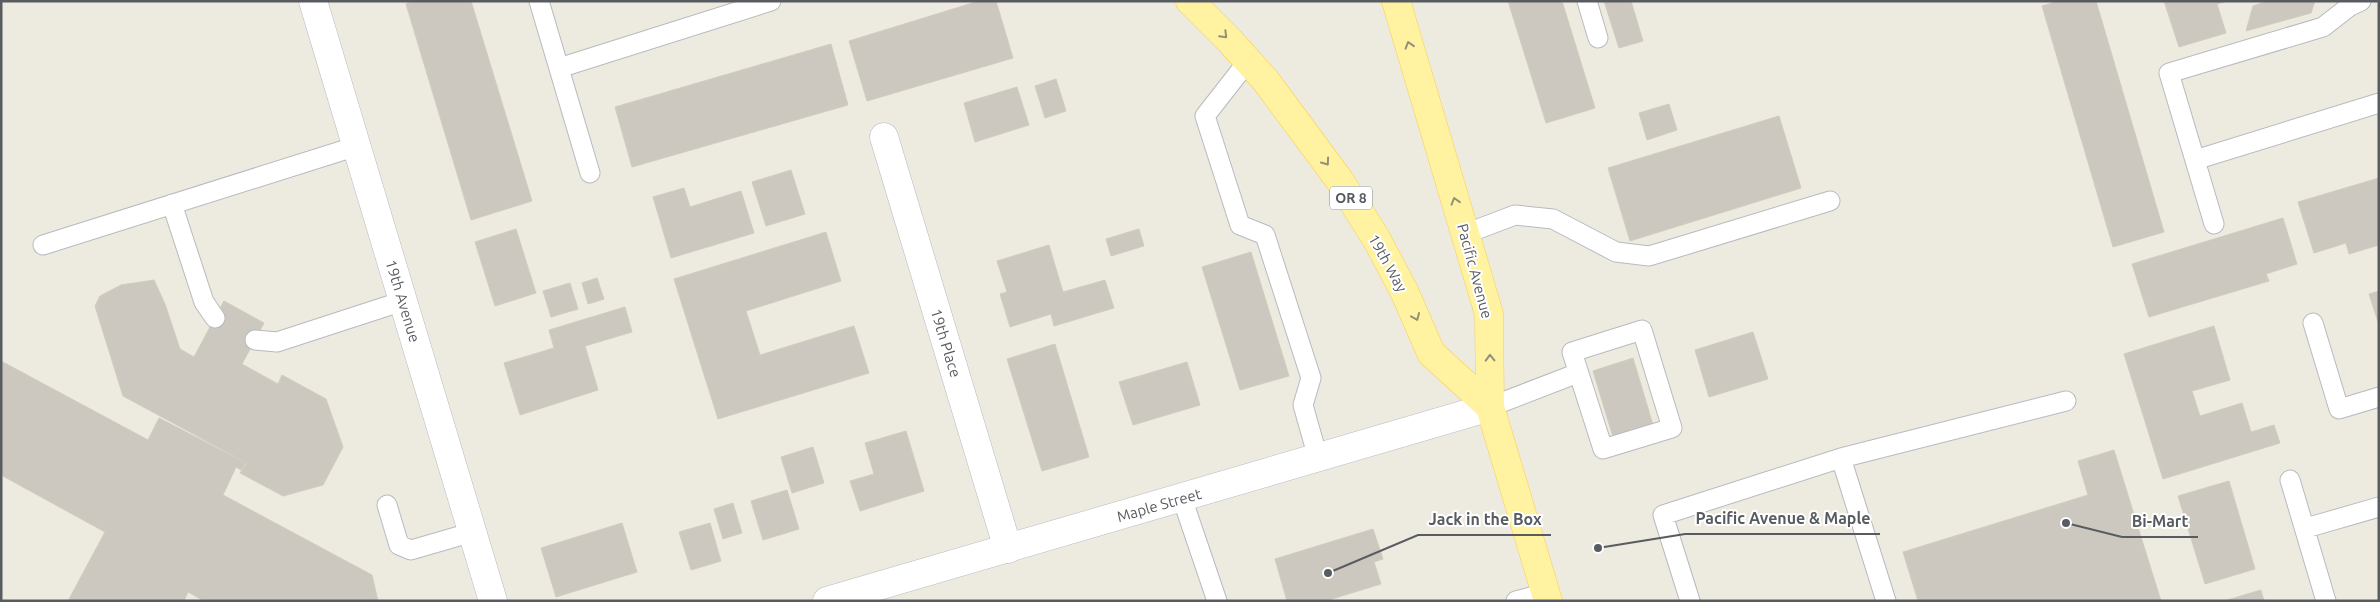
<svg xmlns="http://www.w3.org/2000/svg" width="2380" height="602" font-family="Ubuntu,sans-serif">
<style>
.building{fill:#ccc8c0;stroke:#d1ccbd}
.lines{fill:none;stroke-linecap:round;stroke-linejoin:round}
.lane-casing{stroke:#b7babf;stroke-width:21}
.street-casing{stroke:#b7babf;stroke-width:29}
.secondary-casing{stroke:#b8bbc2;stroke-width:29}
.primary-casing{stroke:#fccf49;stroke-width:29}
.lane{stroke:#fff;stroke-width:19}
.street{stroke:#fff;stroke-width:28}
.secondary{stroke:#fff;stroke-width:28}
.primary{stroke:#fff3a1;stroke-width:28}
.oneway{stroke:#929177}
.labels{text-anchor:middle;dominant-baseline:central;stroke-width:4;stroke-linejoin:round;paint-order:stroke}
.shield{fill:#fff;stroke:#8a8d90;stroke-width:1}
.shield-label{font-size:14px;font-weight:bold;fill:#585c61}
.street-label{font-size:15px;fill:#585c61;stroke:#fff}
.leader{fill:none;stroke:#585c61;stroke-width:2}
.callout-dot{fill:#585c61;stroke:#fff;stroke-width:2}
.callout-label{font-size:16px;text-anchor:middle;font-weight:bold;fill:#585c61;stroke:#fff;stroke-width:4;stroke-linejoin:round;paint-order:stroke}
</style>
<rect width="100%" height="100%" fill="#edeadf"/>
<path class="building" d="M414,1H471L532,201L471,220L406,4Z
M979,1H996L1013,58L867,101L849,41Z
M1508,1H1562L1595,108L1546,123Z
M1604,1H1631L1643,41L1619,48Z
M2059,1H2096L2164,232L2113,247L2042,6Z
M2164,1H2227L2217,4L2226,33L2179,47Z
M2268,1H2315L2311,13L2246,31L2253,6Z
M831,44L848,105L632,167L615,107Z
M1056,79L1066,111L1045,118L1035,86Z
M1017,87L1029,125L975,142L964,103Z
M1669,104L1677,130L1647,140L1639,113Z
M1779,116L1801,188L1630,241L1608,168Z
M791,170L805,214L766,226L752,182Z
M2379,178V245L2349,254L2346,243L2314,253L2298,202Z
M684,188L690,207L741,191L754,233L671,258L653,197Z
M2283,218L2297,264L2266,274L2269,281L2149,317L2132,264Z
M516,229L536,293L495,306L475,242Z
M1139,229L1144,246L1111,256L1106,239Z
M826,232L841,281L746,311L760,355L854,326L869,373L718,419L674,279Z
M1049,245L1063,292L1105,280L1114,308L1054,326L1051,314L1010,327L1000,294L1007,292L997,261Z
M1251,252L1289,376L1240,390L1202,267Z
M597,278L604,299L588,304L582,283Z
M154,280L165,304L180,349L194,357L224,301L264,323L242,364L278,384L282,375L326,399L343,447L323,485L283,496L240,473L247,463L123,396L95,306L100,296L121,285Z
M570,283L578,309L551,317L543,291Z
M2379,291V325L2369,294Z
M625,307L632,332L585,346L598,390L520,415L504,363L554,348L549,330Z
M2214,326L2230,380L2192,391L2200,416L2242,403L2251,432L2274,425L2280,443L2163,479L2124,354Z
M1753,332L1768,379L1709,397L1695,350Z
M1055,344L1089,457L1042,471L1007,359Z
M1633,358L1653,425L1613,437L1593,371Z
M1,361L148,440L159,418L246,463L241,470L236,467L223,495L372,575L378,601H204L188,592L184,601H68L105,532L1,475Z
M1187,362L1200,405L1133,425L1119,382Z
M906,431L924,491L860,511L850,481L874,474L865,443Z
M813,447L824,483L792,493L781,457Z
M2114,450L2161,601H1918L1903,552L2088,495L2078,461Z
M2229,481L2255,569L2205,584L2178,496Z
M787,490L799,529L763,540L751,501Z
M733,503L742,533L723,539L714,509Z
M622,523L637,572L556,597L541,548Z
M710,523L721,561L691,570L679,532Z
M1373,529L1383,559L1374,562L1381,584L1325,601H1287L1275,559Z
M2261,590L2264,601H2224Z"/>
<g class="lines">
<g class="lane-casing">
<path id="lane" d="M539,1L590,173
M1587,1L1598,38
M1248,61L1205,116L1240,225L1265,235L1311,378L1303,405L1318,458
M559,68L771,1
M2195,160L2379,103
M172,204L204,302L215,318
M2214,224L2169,73L2323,27L2350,6L2361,1
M1465,234L1515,215L1553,219L1616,252L1649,256L1830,201
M43,245L357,146
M2313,323L2339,409L2379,397
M1642,330L1672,428L1603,449L1572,352Z
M255,340L277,342L403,301
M1490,407L1578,373
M1841,458L2066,401
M2290,480L2326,601
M1182,498L1217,601
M387,505L399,545L411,550L473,532
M2306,528L2379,507
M1516,601L1546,593
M1690,601L1663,515L1841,458L1886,601"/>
</g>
<g class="street-casing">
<path id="street" d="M884,137L1008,549"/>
</g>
<g class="secondary-casing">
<path id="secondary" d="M313,1L493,601
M827,601L1490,407"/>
</g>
<g class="primary-casing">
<path id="primary" d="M1190,1L1230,41L1266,81L1340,181L1377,240L1405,293L1431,353L1490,407
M1396,1L1489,314L1490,407L1548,601"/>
</g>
<use href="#lane" class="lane"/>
<use href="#street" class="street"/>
<use href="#secondary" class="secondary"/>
<use href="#primary" class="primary"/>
</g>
<defs><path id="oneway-chevron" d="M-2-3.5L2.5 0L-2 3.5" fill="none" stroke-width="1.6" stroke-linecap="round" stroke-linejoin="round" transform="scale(1.25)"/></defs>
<g class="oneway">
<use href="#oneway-chevron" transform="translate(1224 35) rotate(45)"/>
<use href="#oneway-chevron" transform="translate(1409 45) rotate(-107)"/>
<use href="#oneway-chevron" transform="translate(1326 162) rotate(54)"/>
<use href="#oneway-chevron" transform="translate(1455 201) rotate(-107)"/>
<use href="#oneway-chevron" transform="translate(1416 317) rotate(67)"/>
<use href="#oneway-chevron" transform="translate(1490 358) rotate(-91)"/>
</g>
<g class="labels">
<rect class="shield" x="1330" y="186.5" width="42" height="23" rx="4"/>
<g class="shield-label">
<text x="1351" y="198">OR 8</text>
</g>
<g class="street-label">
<text transform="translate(1388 263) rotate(61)">19th Way</text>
<text transform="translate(1475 271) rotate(75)">Pacific Avenue</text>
<text transform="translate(403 301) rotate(73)">19th Avenue</text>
<text transform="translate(946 343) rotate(73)">19th Place</text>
<text transform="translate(1159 505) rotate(-16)">Maple Street</text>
</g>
</g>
<path class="leader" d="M1598 548L1685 534H1880M1328 573L1418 535H1551M2066 523L2122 537H2198"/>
<g class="callout-dot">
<circle cx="1598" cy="548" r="5"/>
<circle cx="1328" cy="573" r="5"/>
<circle cx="2066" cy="523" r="5"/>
</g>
<g class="callout-label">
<text x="1783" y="524">Pacific Avenue &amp; Maple</text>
<text x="1485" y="525">Jack in the Box</text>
<text x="2160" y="527">Bi-Mart</text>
</g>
<rect width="2380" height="602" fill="none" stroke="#585c61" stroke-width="5"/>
</svg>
